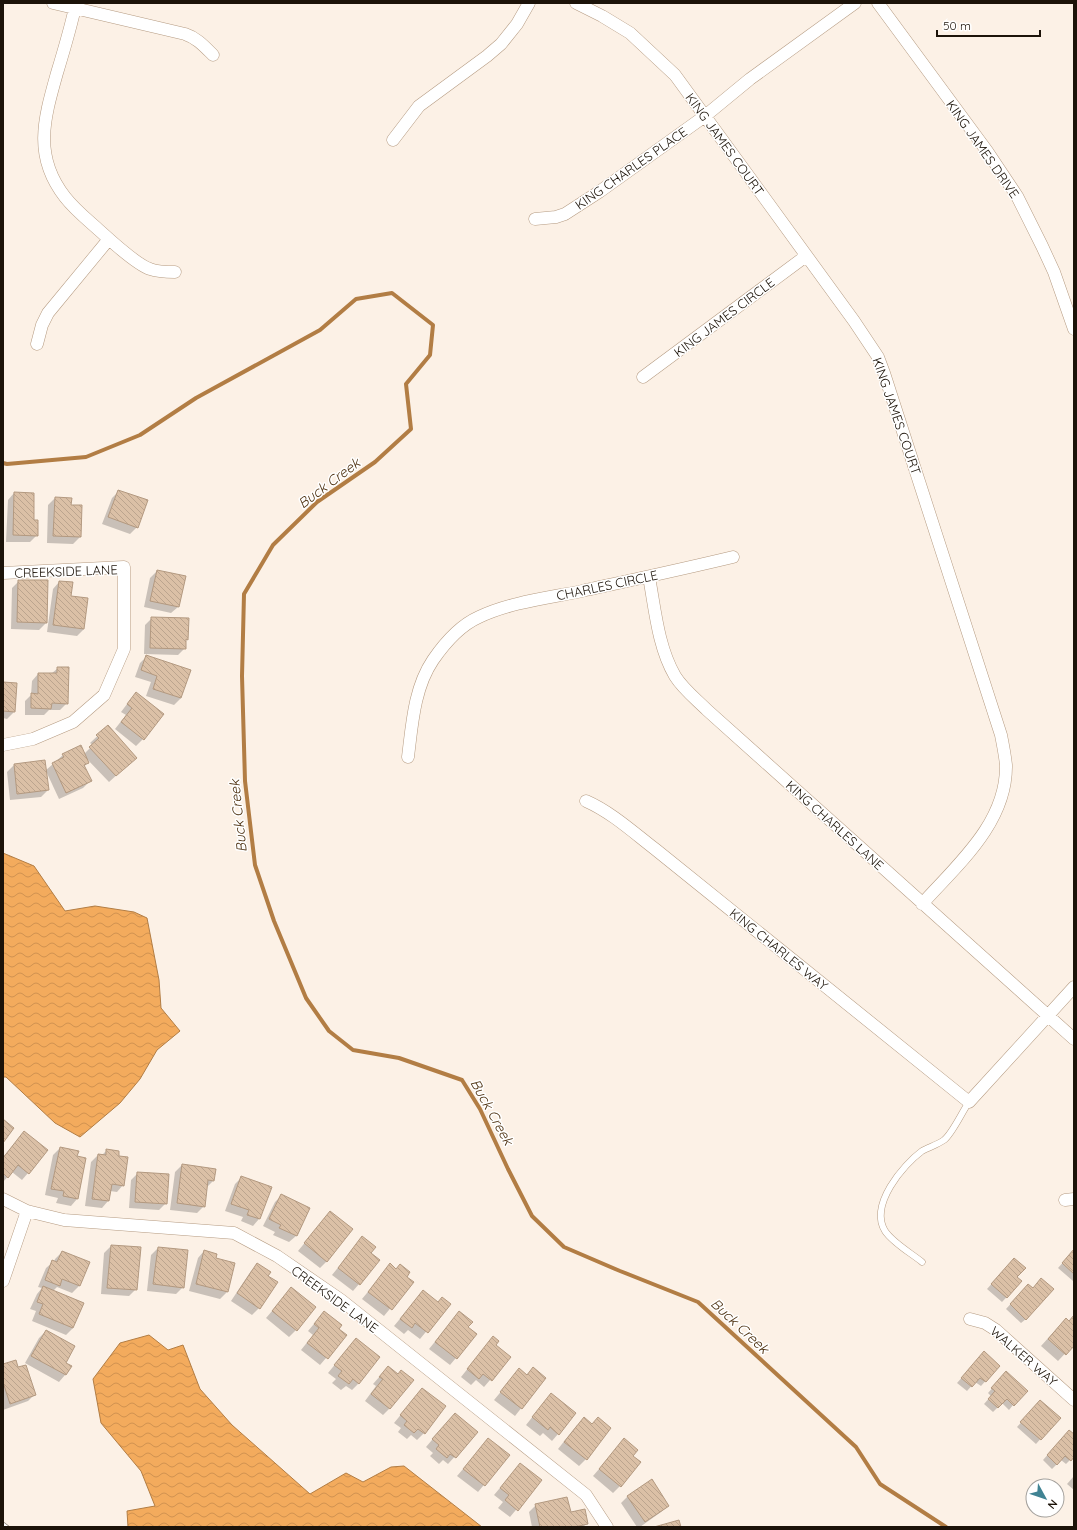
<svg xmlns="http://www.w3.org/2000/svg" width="1077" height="1530" font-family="Quicksand,sans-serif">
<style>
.water{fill:url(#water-waves);stroke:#b27d44}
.shadow{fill:#0003}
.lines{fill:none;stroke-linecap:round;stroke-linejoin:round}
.stream{stroke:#b27d44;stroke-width:4}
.building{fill:url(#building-back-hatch);stroke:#b39980}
.lane-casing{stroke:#b59b82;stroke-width:7}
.street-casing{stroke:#b59b82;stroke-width:13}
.lane{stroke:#fff;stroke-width:6}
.street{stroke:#fff;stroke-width:12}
.rail-casing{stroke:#887e73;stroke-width:4.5}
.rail{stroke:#fff;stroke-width:3;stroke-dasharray:9;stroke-linecap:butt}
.labels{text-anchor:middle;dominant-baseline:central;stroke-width:3;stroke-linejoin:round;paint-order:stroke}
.street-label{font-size:13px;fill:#1c1309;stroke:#fff}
.water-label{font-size:14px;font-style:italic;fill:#4d300f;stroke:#fff}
</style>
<defs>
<pattern id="water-waves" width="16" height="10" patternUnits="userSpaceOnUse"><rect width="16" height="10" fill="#f3ab5d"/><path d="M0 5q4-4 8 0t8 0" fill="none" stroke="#d09250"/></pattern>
<pattern id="building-back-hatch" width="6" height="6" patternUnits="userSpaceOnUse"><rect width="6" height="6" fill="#dbc0a6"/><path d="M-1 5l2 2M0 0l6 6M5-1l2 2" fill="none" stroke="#bba48e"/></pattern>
</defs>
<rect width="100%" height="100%" fill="#fcf1e6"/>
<path class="water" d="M3,853L34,866L65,911L95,906L134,912L147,918L159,980L161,1008L180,1031L157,1050L140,1079L120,1103L80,1137L55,1123L6,1077H3Z
M149,1335L168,1350L183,1345L200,1389L232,1425L310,1494L346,1473L363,1482L391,1467L404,1466L482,1527H128L127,1511L155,1506L141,1471L101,1423L93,1379L120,1343Z"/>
<path class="shadow" d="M119,491L137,527L130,534L102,524L112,498Z
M14,493L32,521L37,535L30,542H6L8,500Z
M55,498L70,506H81L80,537L73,544L47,543L48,505Z
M157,571L178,607L171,613L144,607L150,578Z
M19,581L46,623L39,630L11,629L12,588Z
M59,582L70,597L84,629L77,636L47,632L53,589Z
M152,618L187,639L185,642V648L178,655L144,654L145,625Z
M147,656L181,698L174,705L146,696L151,682L135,677L140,663Z
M58,668L67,703L60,710H49L44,715H25V701L31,695L32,681L38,674H51Z
M3,683L14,712L7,719L3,718Z
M130,700L143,739L136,746L115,729L126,715L121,712Z
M107,727L129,764L109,782L86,758L88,762L84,767L90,781L83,788L59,799L46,771L48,790L41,797L10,800L7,772L14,765L45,771L63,755L84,754L93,745L90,743Z
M24,1132L28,1173L22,1180L12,1172L3,1182V1157Z
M60,1148L76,1157L77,1199L71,1206L56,1203L58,1198L45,1195L53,1155Z
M107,1150L123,1185L117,1192L110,1191L108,1201L102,1208L85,1206L91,1162L98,1155L101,1156Z
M182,1165L213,1181L206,1188L204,1206L197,1213L170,1210L175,1172Z
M138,1173L166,1203L159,1210L129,1208L131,1180Z
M242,1177L271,1188L259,1219L253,1226L241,1221L243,1217L225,1211L235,1184Z
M282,1195L309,1208L296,1236L289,1242L273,1235L275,1232L263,1226L275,1202Z
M330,1212L327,1261L320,1268L298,1251Z
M362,1238L370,1254L359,1284L353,1291L332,1275Z
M111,1246L136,1289L129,1296L101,1294L104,1253Z
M158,1248L183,1287L176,1294L147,1291L151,1255Z
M1074,1250V1280L1073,1281L1058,1268Z
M204,1251L215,1259L227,1292L220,1299L189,1291L198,1258Z
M62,1252L89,1262L79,1286L72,1293L57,1287L53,1291L73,1328L66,1335L32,1321L36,1311L30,1309L37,1294L42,1288L38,1287L46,1268L53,1262H54L55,1259Z
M1010,1263L1016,1277L1021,1282L1002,1302L987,1289Z
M258,1264L267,1276L259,1308L252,1315L231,1301L251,1271Z
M390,1265L412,1282L384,1316L362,1299Z
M291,1289L296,1330L289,1337L266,1318Z
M1024,1289L1026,1319L1021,1323L1006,1309Z
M423,1291L437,1303L449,1304L420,1339L408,1330L404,1334L394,1326Z
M324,1312L337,1329L345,1336L320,1365L301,1350L313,1335L308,1331Z
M459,1312L467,1328L476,1334L450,1365L429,1349Z
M1074,1316V1344L1058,1361L1041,1346L1059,1326L1069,1322Z
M46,1331L65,1363L70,1366L65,1375L59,1382L25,1363L39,1338Z
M493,1337L494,1346L509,1358L484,1387L476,1380L471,1385L461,1377Z
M350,1346L358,1384L352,1390L346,1386L341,1390L332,1383L336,1379L328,1373Z
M980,1357L999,1366L981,1386L975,1382L967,1391L957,1383Z
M3,1366L18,1369L35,1394L28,1401L3,1410Z
M388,1367L398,1374L389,1409L383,1415L365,1401L376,1386L373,1384Z
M533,1369L545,1378L515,1416L494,1400L519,1370L526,1375Z
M1002,1377L1013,1405L1009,1410L1002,1403L993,1412L984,1404L991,1396L988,1393Z
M422,1389L424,1433L417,1440L411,1435L407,1439L398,1432L401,1428L394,1423Z
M545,1401L558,1434L552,1441L543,1433L540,1436L526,1425Z
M1036,1406L1059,1418L1036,1444L1017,1427Z
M448,1421L477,1432L448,1464L443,1460L439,1464L430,1456L433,1453L426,1447Z
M577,1425L586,1459L579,1466L558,1449Z
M1065,1435H1074V1456L1066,1464L1061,1460L1052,1469L1043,1460Z
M488,1440L508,1456L478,1492L457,1476Z
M624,1440L632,1456L620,1486L613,1493L593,1476Z
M520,1464L541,1480L510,1517L498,1508L503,1502L494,1495Z
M1074,1476V1490L1067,1484Z
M628,1496L668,1506L661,1512L640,1527H637L621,1503Z
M536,1505L570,1513L587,1523L583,1527H532L529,1512Z"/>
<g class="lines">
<path class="stream" d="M3,463L7,464L86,457L140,435L196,398L320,330L356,299L392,293L433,325L430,355L406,384L411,429L375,462L317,502L273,545L244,594L242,676L245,781L255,865L274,921L306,998L329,1031L353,1050L399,1058L462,1080L480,1109L508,1169L532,1216L564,1247L620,1271L698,1302L856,1447L880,1484L946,1527"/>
</g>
<path class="building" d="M118,490L148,500L138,528L108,517Z
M14,492L34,493V520H38V536L13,535Z
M55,497L72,498L71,505H82L81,537L53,536Z
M157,570L186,576L179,607L150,601Z
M18,580H48L47,623L17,622Z
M59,581L73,582L71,596L88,598L84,629L53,625Z
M151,617L189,618L188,640L186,639V649L150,648Z
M146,655L191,670L181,698L153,689L157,676L141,670Z
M57,667H69L68,704L52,703L51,709L31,708V693L38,694V673H57Z
M3,682L17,683L15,712L3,711Z
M136,692L164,714L144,740L121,722L132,708L127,704Z
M108,725L137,758L116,776L89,747L99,738L96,735Z
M81,745L89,763L84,765L92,781L66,793L52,763L64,757L62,754Z
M45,760L49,790L17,794L14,764Z
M3,1119L14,1128L3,1143Z
M24,1131L48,1150L29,1174L18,1165L8,1178L3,1173V1158Z
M60,1147L79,1151L77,1156L86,1158L78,1199L63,1196L64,1191L51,1189Z
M106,1149L119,1151V1156L128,1157L124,1186L112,1184L109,1201L92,1199L98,1154L106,1155Z
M182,1164L216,1169L214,1181L208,1180L205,1207L177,1203Z
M137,1172L169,1174L167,1204L135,1202Z
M241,1176L272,1187L260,1219L247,1215L249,1210L231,1204Z
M281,1194L310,1208L297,1236L279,1228L281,1225L269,1219Z
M330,1211L353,1229L327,1262L304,1243Z
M362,1236L376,1247L371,1253L380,1260L360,1285L338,1268Z
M111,1245L141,1247L137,1290L107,1288Z
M158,1247L188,1250L184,1288L153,1284Z
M1074,1249V1274L1062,1263Z
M204,1250L217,1254L216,1258L235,1263L228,1292L196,1284Z
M62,1251L90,1262L80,1286L62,1279L60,1286L45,1280L52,1260L57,1262Z
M1014,1258L1026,1268L1017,1277L1022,1281L1007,1298L991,1284Z
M257,1263L271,1272L268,1276L278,1282L260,1309L237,1293Z
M390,1263L396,1269L400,1264L410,1272L407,1277L414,1282L392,1310L368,1292Z
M1041,1278L1054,1289L1026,1320L1010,1304L1028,1284L1033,1288Z
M43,1286L84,1303L73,1328L39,1314L43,1304L37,1302Z
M291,1287L316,1307L297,1331L272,1311Z
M423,1290L438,1302L442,1297L451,1304L428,1333L415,1323L412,1328L400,1319Z
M324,1311L342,1325L339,1329L347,1335L328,1359L307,1343L319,1328L314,1324Z
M459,1311L473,1322L468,1327L477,1334L457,1359L435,1342Z
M1074,1315V1346L1066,1355L1048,1339L1066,1318L1069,1321Z
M46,1330L75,1346L66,1363L72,1366L66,1375L31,1356Z
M493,1336L499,1341L496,1345L511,1357L492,1381L483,1374L479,1379L467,1369Z
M356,1338L380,1357L359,1384L353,1379L349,1384L338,1376L342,1371L334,1365Z
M984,1351L1000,1366L986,1382L980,1378L972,1387L961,1378Z
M16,1360L18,1367L26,1365L36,1395L10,1404L3,1382V1364Z
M388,1366L398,1374L401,1370L414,1380L390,1409L371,1394L383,1379L379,1377Z
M533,1367L546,1378L522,1409L500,1392L519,1368L527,1375Z
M1006,1371L1028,1391L1014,1406L1007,1399L998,1408L988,1399L995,1391L991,1388Z
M422,1388L446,1406L425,1434L418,1429L414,1433L404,1425L407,1421L400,1415Z
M551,1393L576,1413L559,1435L550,1427L548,1430L532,1417Z
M1040,1400L1061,1418L1041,1440L1020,1422Z
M455,1413L478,1432L456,1458L450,1454L447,1458L436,1449L439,1445L432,1439Z
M584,1417L592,1424L598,1417L611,1428L587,1460L564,1442Z
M1069,1430L1074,1434V1457L1071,1461L1065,1456L1057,1465L1047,1455Z
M488,1438L510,1455L485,1486L463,1469Z
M624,1438L638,1450L633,1456L641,1462L621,1487L599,1469Z
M520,1463L542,1480L518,1511L505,1500L509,1495L500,1488Z
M652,1479L669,1506L645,1522L627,1496Z
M567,1497L571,1512L585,1509L588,1524L574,1527H540L535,1504Z
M679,1520L681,1527H654Z"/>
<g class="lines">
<g class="lane-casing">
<path id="lane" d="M922,1262C911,1253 893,1243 885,1231C869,1205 903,1165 922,1151C929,1147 937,1145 944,1140C952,1134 962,1112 969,1102"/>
</g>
<g class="street-casing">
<path id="street" d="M53,3L185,34C197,38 204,46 213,55
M76,3C71,27 64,50 57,73C44,119 33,156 65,197C75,210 88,220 100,231C111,241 137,265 150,269C158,272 167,272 175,272
M576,3L602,16L630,33L675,75L854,321L878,357L884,373L1001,735C1003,745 1005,755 1006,765C1007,823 957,865 922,904
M878,3L987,151L1017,196L1042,246L1054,272L1074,329
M393,140L419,106L487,56L501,44L517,24L529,3
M535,219L556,217L565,214L599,192L705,116L750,79L855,3
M37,344L42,325L48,313L109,239
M643,377L806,256
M3,573L124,567V649L104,695L73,722L33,739L3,745
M649,577C655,609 658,647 675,676C683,689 696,699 707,710L1074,1039
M408,757C412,725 414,688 433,660C444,644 461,625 479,617C511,602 548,598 582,591C632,580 683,569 733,557
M586,801C611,812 633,832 655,849L969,1102L1074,987
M3,1199L27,1211L64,1220L234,1233L277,1256L341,1300L586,1495L607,1527
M1065,1200L1074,1199
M3,1281L27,1211
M970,1319L985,1323L996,1330L1074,1400"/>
</g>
<use href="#lane" class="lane"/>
<use href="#street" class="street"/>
<g class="rail-casing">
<path id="rail" d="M3,1524L7,1527"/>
</g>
<use href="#rail" class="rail"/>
</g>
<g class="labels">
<g class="street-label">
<text transform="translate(725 144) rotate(54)">KING JAMES COURT</text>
<text transform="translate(983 149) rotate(55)">KING JAMES DRIVE</text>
<text transform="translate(631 168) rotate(-35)">KING CHARLES PLACE</text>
<text transform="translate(724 317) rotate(-37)">KING JAMES CIRCLE</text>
<text transform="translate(897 416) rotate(71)">KING JAMES COURT</text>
<text transform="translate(66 571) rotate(-2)">CREEKSIDE LANE</text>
<text transform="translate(607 585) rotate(-12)">CHARLES CIRCLE</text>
<text transform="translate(835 825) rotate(42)">KING CHARLES LANE</text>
<text transform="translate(779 949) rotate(39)">KING CHARLES WAY</text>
<text transform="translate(335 1299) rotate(36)">CREEKSIDE LANE</text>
<text transform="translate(1024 1356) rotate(41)">WALKER WAY</text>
</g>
<g class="water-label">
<text transform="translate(329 483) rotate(-37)">Buck Creek</text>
<text transform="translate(238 816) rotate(-96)">Buck Creek</text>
<text transform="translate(492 1112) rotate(61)">Buck Creek</text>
<text transform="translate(740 1326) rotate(43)">Buck Creek</text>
</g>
</g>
<rect width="1077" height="1530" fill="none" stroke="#1c1309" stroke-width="8"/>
<g transform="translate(1045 1498) rotate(130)"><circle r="19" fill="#ffffff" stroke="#a4a19d"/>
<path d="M0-3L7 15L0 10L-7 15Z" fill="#408393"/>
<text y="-6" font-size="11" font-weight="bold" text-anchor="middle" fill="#1c1309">N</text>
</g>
<path d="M937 30v6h103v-6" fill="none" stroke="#1c1309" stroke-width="2"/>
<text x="943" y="30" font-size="12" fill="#1c1309" stroke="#ffffff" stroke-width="3" paint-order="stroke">50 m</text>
</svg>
